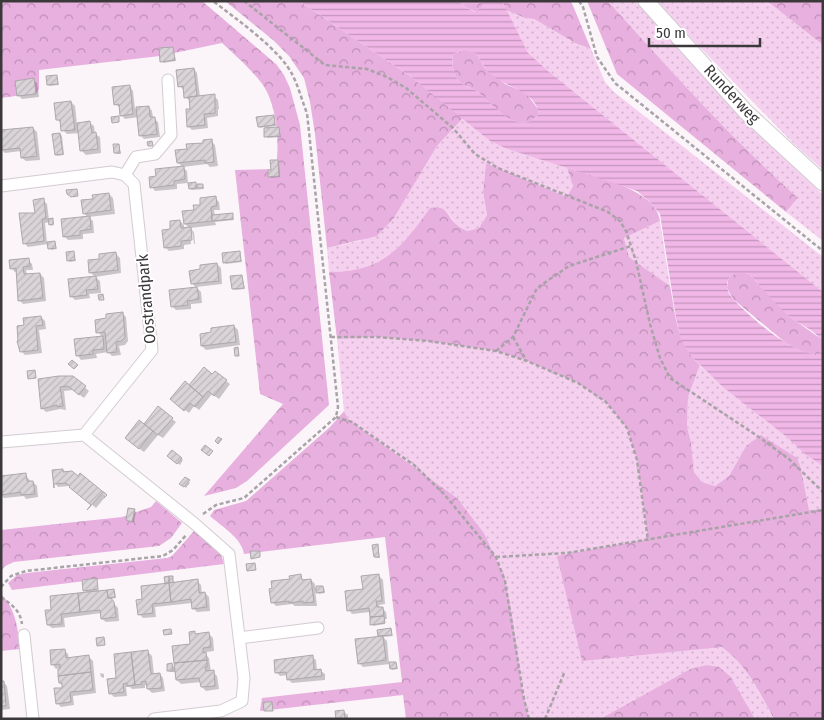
<svg xmlns="http://www.w3.org/2000/svg" width="824" height="720" font-family="'Fira Sans Condensed',sans-serif">
<style>
.grass{fill:url(#grass-dots)}
.forest{fill:url(#forest-crowns)}
.water{fill:url(#water-rules);fill-rule:evenodd}
.shadow{fill:#0003}
.building{fill:url(#building-hatch);stroke:#aea8ad}
.lines{fill:none;stroke-linecap:round;stroke-linejoin:round}
.minor-casing{stroke:#d2ccd1;stroke-width:13}
.tertiary-casing{stroke:#d2ccd1;stroke-width:17}
.path{stroke:#a8a3a7;stroke-width:2.5;stroke-dasharray:4 2.5;stroke-linecap:butt}
.minor{stroke:#fff;stroke-width:11}
.tertiary{stroke:#fff;stroke-width:15}
.labels{text-anchor:middle;dominant-baseline:central;stroke-width:4;stroke-linejoin:round;paint-order:stroke}
.street-label{font-size:16px;fill:#3b383a;stroke:#fff}
</style>
<defs>
<pattern id="grass-dots" width="8" height="8" patternUnits="userSpaceOnUse" patternTransform="scale(1.25)"><rect width="8" height="8" fill="#f5d0ef"/><path d="M2 2h.1M6 6h.1" fill="none" stroke="#d3b3ce" stroke-width="1.8" stroke-linecap="round"/></pattern>
<pattern id="forest-crowns" width="20" height="18" patternUnits="userSpaceOnUse" patternTransform="scale(1.25)"><rect width="20" height="18" fill="#e8b0df"/><path d="M2 6a3 3 0 1 1 6 0M12 15a3 3 0 1 1 6 0" fill="none" stroke="#bd90b6"/></pattern>
<pattern id="water-rules" width="6" height="5" patternUnits="userSpaceOnUse" patternTransform="scale(1.25)"><rect width="6" height="5" fill="#f0b7e7"/><path d="M0 2.5h6" fill="none" stroke="#c496bc"/></pattern>
<pattern id="building-hatch" width="6" height="6" patternUnits="userSpaceOnUse" patternTransform="scale(1.25)"><rect width="6" height="6" fill="#dad4d9"/><path d="M-1 1l2-2M0 6l6-6M5 7l2-2" fill="none" stroke="#bcb7bb"/></pattern>
</defs>
<rect width="100%" height="100%" fill="#fbf5fa"/>
<path class="grass" d="M608,1H635L752,126L823,195V241L786,212L798,198C730,137 669,69 608,1Z
M655,1H767L823,45V170L794,144Z
M506,10L525,18L534,19L575,43L591,49L605,82L614,92L823,257V292L548,71L528,54Z
M463,118L490,141L507,149L567,168L573,186L567,197L486,163L483,192L487,215L479,228L467,231L456,224L446,211L430,208C401,248 383,272 329,272L327,248L359,241L394,218L437,146Z
M660,221L670,286L629,257L624,238Z
M376,337L428,341L496,351L527,361L578,383L606,402L627,428L637,460L648,539L709,647C713,647 718,646 721,647C741,652 764,702 774,719H755L731,677L706,665L690,669L600,719H529L523,693L512,614L505,578L484,533L457,498L349,420L344,411L337,339Z
M700,365C727,391 757,413 787,437C799,447 810,457 823,466V509L809,510L801,469L746,446L729,476L715,486L702,482L694,472L691,442L687,427L688,397Z"/>
<path class="forest" d="M1,1H202L276,64L284,75L290,88L300,125L329,405L247,481L236,488L204,496L283,404L260,394L235,170L276,169C279,144 278,115 267,92C260,77 235,55 222,43L160,56L39,70V89L37,93L1,98Z
M225,1H299L410,76L463,118L437,146L394,218L377,236L327,248L315,134L310,102L304,78L289,56L273,40Z
M458,1H482V7L476,12L467,8Z
M502,1H571L591,49L575,43L534,19L525,18L506,10Z
M587,1H608C669,69 730,137 798,198L786,212L617,74Z
M767,1H823V45Z
M463,50H471L476,53L485,68L505,84L526,93L538,109L539,114C518,138 494,106 478,92C470,86 461,87 456,77C452,70 452,62 453,54Z
M486,163L567,197L573,186L567,168C593,176 657,189 660,221L624,238L629,257L670,286C676,317 676,342 700,365L688,397L687,427L691,442L694,472L702,482L715,486L729,476L746,446L761,435L797,458L801,469L809,510L823,509V719H774C759,692 748,666 722,647L582,661L557,556L648,539L637,460L627,428L606,402L578,383L527,361L496,351L428,341L376,337L337,339L329,272C383,272 401,248 430,208C448,205 446,215 456,224C459,227 464,229 467,231L479,228L487,215L483,192Z
M740,272L749,274L789,316L821,339L823,343L822,351L816,355L805,353L786,343L733,299L727,288L728,280L732,274Z
M344,411L349,420L457,498L484,533L505,578L512,614L523,693L529,719H406L403,695L260,711L262,698L402,682L385,537L244,554C242,538 221,526 210,516L214,510L246,501L330,427Z
M156,501L182,523L171,538L159,546L14,562L5,566L1,571V530L122,517L151,507Z
M194,531C206,541 221,548 224,564L12,590L8,583L17,575L27,573L167,558L172,556Z
M1,594C16,609 18,629 20,649L1,651Z
M706,665L719,667L731,677L755,719H600L690,669Z"/>
<path class="water" d="M299,1H458L467,8L475,12L482,7V1H502L528,53L548,71L823,292V343C816,330 800,325 789,316C775,304 762,287 749,274C728,269 720,285 734,300C753,320 789,351 816,355L822,351L823,349V466L805,454L788,438L723,387L691,356L681,340L676,318L660,214L650,202L637,191L614,183L507,149L490,141L410,76ZM463,50L476,53C481,61 485,69 492,75C507,88 536,91 539,114C518,138 494,105 478,92C470,86 461,87 456,77C452,70 452,62 453,54Z"/>
<path class="shadow" d="M173,48L176,61L163,63L162,61Z
M194,69L197,73L200,97L214,96L218,100L219,109H218V116L207,118L208,128L192,130L188,126L191,110L190,101L185,97L184,90L179,86Z
M56,76L59,85L49,86L48,84Z
M33,80L37,83L39,97L22,99L18,95Z
M130,87L133,91L135,109L149,107L152,111L153,118L158,122L160,137L144,139L140,135L138,117L125,119L121,115L120,108L115,104Z
M71,102L75,106L77,124L90,123L94,126L95,134L100,137L101,153L86,155L82,151L80,133L67,134L63,130L61,123L57,119Z
M274,117L276,126L268,127V129H279L281,137L267,138L265,127L260,128L259,126Z
M33,128L37,132L40,160L26,161L22,158L21,151L5,153L1,149Z
M60,134L62,136L64,155L57,156L56,154Z
M211,141L215,145L218,166L210,167L207,164L182,167L187,171L188,183L177,184V189L155,191L152,187L183,167L178,163L188,150Z
M119,145L121,154H117L115,153Z
M277,161L279,163L280,177L271,178L269,176Z
M195,183L197,186L203,185L204,189L192,190L190,189Z
M109,194L113,198L115,214L88,217L93,221L94,233L83,234V239L68,240L64,236L88,218L84,213L94,200Z
M215,198L219,202L220,210H214L215,216L232,214L234,220L215,222L216,225L190,228L194,232L195,244H194L192,231H190L191,244L184,245V249L169,251L165,247L172,230L180,221L184,225V229L189,228L185,224L195,211Z
M43,200L47,204L49,220L54,221V225L51,226L50,222L45,223L47,243L54,242L57,249L51,250L48,244L28,247L24,243Z
M73,252L76,261L70,262L68,260Z
M239,252L242,262L226,264L224,262Z
M116,254L120,258L121,273L95,277L100,281L101,293L89,294L90,298L75,300L71,296L95,277L91,273L101,260Z
M28,260L32,264L33,270H26L27,275L40,274L44,278L46,301L23,304L19,300L17,272H15L11,268Z
M217,264L221,268L222,284L196,287L201,292L202,303L191,304V309L176,310L172,306L196,288L192,283Z
M242,276L245,289L235,290L233,289Z
M122,313L126,317L128,341L125,345L119,346L121,355L112,356L108,352L96,354L97,358L81,360L78,356L76,340L102,337L98,332Z
M41,317L45,321L46,329L39,330L42,353L25,355L21,351L25,326Z
M234,326L238,330L240,345L206,350L202,346Z
M212,376L226,381L230,384L219,399L212,394L199,410L194,406L189,413L176,403L190,387Z
M73,377L89,391L84,398L73,390L64,391L66,410L60,409L46,412L42,408L39,380Z
M172,419L176,422L163,438L158,435L144,452L130,442L145,425Z
M173,452L183,460L180,465L169,456Z
M63,470L102,492L106,496L96,508L69,486L58,487L55,483Z
M25,475L29,479L30,482H33L37,486L38,497L26,499L24,496L4,498L1,495V477Z
M185,478L190,483L186,488L181,484Z
M134,510L136,512L134,522L129,521L127,520Z
M378,546L380,558H376L375,557Z
M300,576L304,581L311,580L315,584V588L323,587L324,588L325,593L319,594L315,590L317,606H295L292,604L276,606L272,602L291,580Z
M379,576L383,580L385,604L379,605L380,608H382L386,612L387,619H385V624L373,626L370,612L352,614L349,610L364,590Z
M172,577L174,583L197,581L201,585L202,594L205,593L209,597L210,611L197,612L193,608L192,603L155,607L156,617L143,618L139,614L144,600L166,584V578Z
M96,579L99,592L114,590L115,592L116,598L110,599L118,608L119,621L106,622L102,619L101,613L64,618L65,627L52,628L48,625L53,611L87,593L84,590Z
M390,630L393,636L383,637L387,641L389,664L396,663L398,669L392,670L390,664L363,667L359,663L381,638L379,636Z
M194,633L197,635L209,634L213,638L214,651L206,652V655L209,658L211,672H213L217,676L219,689L206,691L202,687L201,682L181,684L177,680L176,672H170L169,671L172,665L176,669L191,645Z
M64,650L68,654L69,659L89,657L93,661L96,693L73,696L74,705L61,707L57,703L64,689L63,686L60,683L59,668L56,669L53,665Z
M148,652L152,656L154,675L160,674L163,678L165,691L152,693L148,689V685H145V688L132,689L130,687H126L127,696L114,697L110,693L118,679Z
M312,657L316,660L317,671H321L325,674V680L292,683L289,680L288,675L280,676L276,672Z
M100,673L104,674V678L101,677Z
M3,682L7,686L10,709L1,710V683Z
M344,712L348,715V719H337Z"/>
<path class="building" d="M173,47L175,60L160,62L159,48Z
M194,68L197,96L184,98L183,86L178,87L176,70Z
M57,75L58,84L47,85L46,76Z
M34,78L36,94L17,96L15,81Z
M130,85L133,114L120,116L119,104L114,105L112,87Z
M215,94V113L204,114L205,125L187,127L186,109H190L189,97Z
M71,101L75,130L61,131L60,120H56L54,103Z
M149,106L150,117H155L157,134L139,136L136,107Z
M274,115L275,125L258,127L256,117Z
M119,116V122L112,123L111,117Z
M90,121L92,133L96,132L98,149L80,151L77,123Z
M33,127L37,156L21,158L20,148L1,150V130Z
M279,127L280,136L264,137V128Z
M60,133L63,154L55,155L52,134Z
M212,139L214,162L205,163V160L177,163L175,150L187,149L186,144L203,143V140Z
M152,141L153,146H148L147,142Z
M113,144H119L120,153H114Z
M270,160H278L279,176L268,177V170H271Z
M184,166L185,179L174,181V185L150,188L149,177L156,176L155,169Z
M196,182V188L189,189L188,183Z
M197,184H203V188H197Z
M77,189L78,196L71,197L67,194L66,190Z
M109,193L111,210L83,214L81,200L93,199L92,195Z
M216,196L217,206L211,207L212,221L184,224L182,211L194,210L193,205H200V198Z
M44,198L46,219H42L44,241L23,244L19,213H35L33,200Z
M233,213V219L212,221V215Z
M90,216L91,229L80,231V235L63,237L61,219Z
M53,218V224L49,225L48,219Z
M180,220L181,228L191,227L192,240L181,241V246L164,248L162,230L170,229V221Z
M55,241L56,248L48,249L47,242Z
M74,251L75,260L67,261L66,252Z
M240,251L241,261L223,263L222,253Z
M116,252L118,270L89,273L88,260L99,259V254Z
M29,258L30,266L23,267L24,274L40,273L43,298L18,301L16,268L10,269L9,260Z
M217,263L219,281L191,284L189,271L200,269V265Z
M242,275L244,288L232,289L230,276Z
M96,276L98,289L86,290L87,295L70,297L68,279Z
M197,287L199,299L187,301L188,305L171,307L169,290Z
M103,294L104,300H99L98,295Z
M123,312L125,337L121,341L116,342L117,352L107,353L105,332L96,333L95,320L106,318V314Z
M41,316L43,325L36,326L38,350L20,352L17,341H18L17,326L24,325L23,318Z
M234,325L236,342L201,346L200,334L211,332V328Z
M103,336L104,349L93,350V354L76,356L74,339Z
M238,347L239,356H235L234,348Z
M72,360L78,365L74,369L68,364Z
M204,367L212,374L215,371L227,380L214,396L208,391L203,397L189,385Z
M35,370L36,378L28,379L27,371Z
M59,376H73L86,386L79,395L68,386L60,387L63,406L57,407V405L41,409L38,379Z
M185,381L203,397L195,407L190,403L184,411L170,399Z
M158,406L173,418L158,435L144,424Z
M139,420L153,431L139,449L125,438Z
M218,437L222,439L218,444L215,441Z
M205,445L213,451L209,456L201,450Z
M172,450L182,458L177,464L167,456Z
M63,469V472L72,471L78,476L80,473L107,495L104,498L107,495L103,492L87,510L91,505L69,487L70,486L66,483L54,484V488L52,470Z
M26,473L27,481H33L35,494L21,495V492L1,495V476Z
M185,477L190,480L184,487L179,484Z
M128,508L135,509L132,522L126,520Z
M378,544L379,557H374L372,545Z
M250,551H260V557L251,559Z
M255,563L256,570L247,571L246,564Z
M301,574L302,580L311,579L314,602L303,603V601L289,603V601L271,603L269,589L272,588L271,581L290,579L289,576Z
M379,574L382,601H376L377,607H383L384,616L370,617L369,608L347,611L345,591L363,589L361,576Z
M169,576V583H165L164,577Z
M169,576H173V582L169,583Z
M97,578L98,589L83,591L82,580Z
M198,579L199,593L205,592L207,607L192,609L191,599L171,602L169,583Z
M169,583L171,602L152,604L153,613L138,615L136,600L142,599L141,586Z
M316,586H323L324,592L316,593Z
M114,589L115,597L108,598L107,590Z
M107,590L108,598H111L114,602L116,617L101,619L100,610L80,612L78,593Z
M78,593L80,612L61,614L62,624L47,625L45,610H51L50,596Z
M384,616L385,623L370,625V617Z
M391,628L392,635L378,636L377,630Z
M171,629L172,634L164,635L163,630Z
M195,631V634L209,632L211,647L203,648V653L206,652L207,660L174,663L172,646L190,644L189,632Z
M383,636L386,660L358,664L355,639Z
M104,637L105,645L97,646L96,638Z
M65,649L66,658L89,655L91,672L58,676V669H60V664L51,665L50,650Z
M148,650L151,674L160,673L162,688L147,689L146,681L141,682L142,684L135,685L131,652Z
M131,652L135,685L127,686V683L123,684L124,692L109,694L107,679L116,678L114,654Z
M313,655L314,670L321,669L322,676L287,680L286,672L275,673L274,660Z
M207,660V667H205L206,671L214,670L215,686L201,687L199,678L176,680L174,663Z
M389,662H396L397,668L390,669Z
M172,663L173,671H167V664Z
M91,672L93,690L70,692L71,702L56,704L54,688H62V683H59L58,676Z
M1,681H4L6,706H1Z
M263,702H272L273,711H264Z
M344,710L345,719H336L335,711Z"/>
<g class="lines">
<g class="minor-casing">
<path id="minor" d="M125,175L136,157L155,154L171,135L168,80
M1,186L112,172L125,175L134,184L152,350L84,435
M1,442L84,435L195,524L229,554L244,678L242,701L221,711L154,719
M24,635L33,719
M239,638L318,628"/>
</g>
<g class="tertiary-casing">
<path id="tertiary" d="M646,1L746,112L823,183"/>
</g>
<path class="path" d="M244,1L325,65L367,69L387,77L406,88L453,128L475,154L498,168L608,212L620,221L626,231L636,261L650,324L660,358L670,378L756,435L789,459L823,492
M579,1L583,7L597,57L615,83L823,251
M331,337H376L428,341L496,351L527,361L578,383L606,402L627,428L637,460L648,541
M513,337L526,360
M496,351L513,337L537,288L569,266L631,246
M336,417L352,422L414,465L444,494L496,557L505,581L524,699L529,719
M203,514L216,505L244,498L336,417L338,407L307,113C302,101 299,88 293,76C281,50 236,19 213,1
M496,557L567,553L823,510
M1,587L11,576L26,571L163,556L173,550L187,534
M1,597C12,605 20,610 22,624
M545,719L565,671"/>
<use href="#minor" class="minor"/>
<use href="#tertiary" class="tertiary"/>
</g>
<g class="labels">
<g class="street-label">
<text transform="translate(732 94) rotate(47)">Runderweg</text>
<text transform="translate(146 299) rotate(-95)">Oostrandpark</text>
</g>
</g>
<rect width="824" height="720" fill="none" stroke="#3b383a" stroke-width="5"/>
<path d="M649 38v8h111v-8" fill="none" stroke="#3b383a" stroke-width="2.5"/>
<text x="656" y="38" font-size="15" fill="#3b383a" stroke="#ffffff" stroke-width="4" paint-order="stroke">50 m</text>
</svg>
